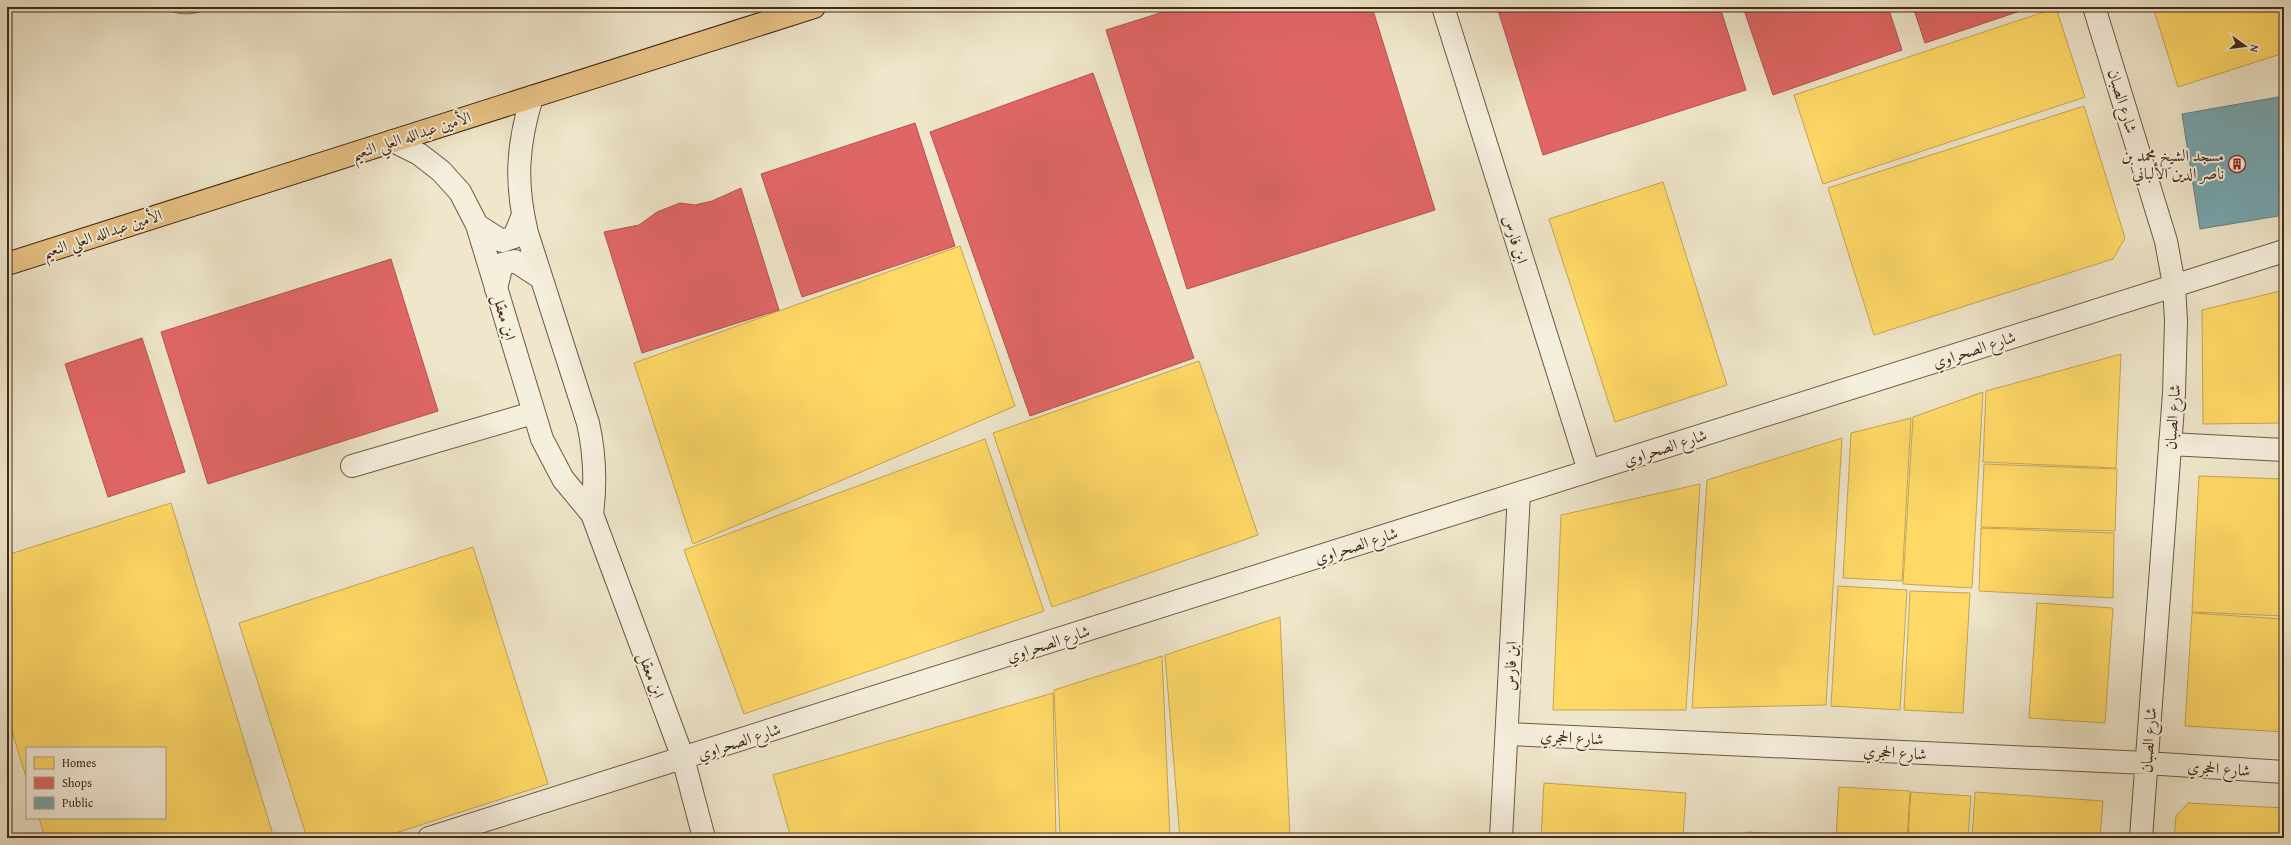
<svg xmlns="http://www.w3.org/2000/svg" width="2291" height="845" font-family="'Gentium Book Plus',Amiri,serif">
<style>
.green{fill:#c1c292;stroke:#827653}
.homes{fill:#ffd966;stroke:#c7a44d}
.shops{fill:#e06666;stroke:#b1544d}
.public{fill:#76a5af;stroke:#678080}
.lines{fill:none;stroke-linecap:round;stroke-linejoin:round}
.minor-casing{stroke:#6f5842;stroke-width:24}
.major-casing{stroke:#442914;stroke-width:24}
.minor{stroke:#f5efdd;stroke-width:22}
.major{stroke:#e8c386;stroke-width:22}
.labels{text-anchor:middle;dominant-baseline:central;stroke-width:4;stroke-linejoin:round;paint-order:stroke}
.street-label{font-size:16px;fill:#442914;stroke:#f5efdd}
.poi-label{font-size:16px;fill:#442914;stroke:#f5efdd;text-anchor:end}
</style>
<rect width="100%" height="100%" fill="#efe6cb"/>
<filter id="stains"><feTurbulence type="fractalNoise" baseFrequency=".005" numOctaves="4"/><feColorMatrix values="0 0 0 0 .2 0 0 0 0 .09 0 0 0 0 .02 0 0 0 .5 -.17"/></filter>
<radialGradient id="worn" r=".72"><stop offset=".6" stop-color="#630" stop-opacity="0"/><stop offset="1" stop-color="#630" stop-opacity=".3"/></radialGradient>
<path class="green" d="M163,7H217C197,13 182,19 163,7Z"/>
<path class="homes" d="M2153,7H2284V53L2178,87Z
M2056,8L2085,97L1823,184L1794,95Z
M2084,106L2125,238L2113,259L1874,335L1828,188Z
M1663,182L1727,385L1615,422L1549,219Z
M960,246L1015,406L693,544L634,363Z
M2284,290V423L2203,424L2202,310Z
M2121,354L2116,468L1983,462L1986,391Z
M1199,361L1258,535L1052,607L993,433Z
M1983,392L1972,588L1903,584L1913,417Z
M1911,418L1902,581L1843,578L1851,433Z
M1842,438L1826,705L1692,708L1707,480Z
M985,439L1044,611L744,714L684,550Z
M1984,464L2117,469L2115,531L1981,527Z
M2199,476L2284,479V616L2192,612Z
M1700,484L1686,710H1553L1561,515Z
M171,503L274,838H45L39,818H165V748H27V780L7,715V555Z
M1981,528L2114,533L2113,598L1979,591Z
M473,547L548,784L380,838H307L239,623Z
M1838,586L1907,590L1900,710L1831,706Z
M1910,591L1970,593L1963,713L1904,710Z
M2037,603L2113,608L2105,723L2029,718Z
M2192,613L2284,619V732L2185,726Z
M1280,617L1290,838H1180L1165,655Z
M1162,656L1170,838H1060L1054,690Z
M1053,693L1056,838H791L773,775Z
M1544,783L1686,793L1683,838H1541Z
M1839,787L1910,791L1907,838H1836Z
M1911,792L1971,796L1968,838H1908Z
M1975,792L2103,801L2100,838H1972Z
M2188,803L2284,808V838H2174L2176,816Z
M1748,832L1817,836V838H1697V834L1739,837Z"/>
<path class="shops" d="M1179,7H1372L1435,210L1187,289L1106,30Z
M1497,7H1720L1746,90L1543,155Z
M1743,7H1888L1902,50L1773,95Z
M1913,7H2032L1925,43Z
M1093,73L1194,358L1030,416L930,132Z
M915,123L955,246L802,297L761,174Z
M741,188L779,310L642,353L604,232L639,225L657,212L680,203L695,205L712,201Z
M391,259L438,411L208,484L161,332Z
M142,338L185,472L108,497L65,364Z"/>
<path class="public" d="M2284,96V215L2200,229L2182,114Z"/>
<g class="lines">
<g class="minor-casing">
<path id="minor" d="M1443,7L1589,471
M2094,7L2166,241L2174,285L2176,321L2174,393L2141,838
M532,97C517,146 515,183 527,233L588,423C595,454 596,483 592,514
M393,141L419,154L441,171L460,192L477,225L542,439L563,479L592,514L683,758L704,838
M477,225L502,241L514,237L523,215
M496,289L502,264L515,261L541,278
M2170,444L2284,450
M352,466L533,413
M1507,734L2146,763L2284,772
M429,838L2284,251
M1501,838L1519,493"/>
</g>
<g class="major-casing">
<path id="major" d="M7,264L814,7"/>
</g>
<use href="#minor" class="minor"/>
<use href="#major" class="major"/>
</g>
<defs>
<g id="building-ring" transform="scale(0.9)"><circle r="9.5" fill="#f5efdd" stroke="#8f2418" stroke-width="1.5"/><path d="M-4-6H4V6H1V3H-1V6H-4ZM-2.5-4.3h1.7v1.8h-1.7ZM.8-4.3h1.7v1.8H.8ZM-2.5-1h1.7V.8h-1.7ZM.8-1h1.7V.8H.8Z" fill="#8f2418"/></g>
</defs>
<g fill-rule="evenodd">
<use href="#building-ring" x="2237" y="164"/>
</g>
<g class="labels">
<g class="street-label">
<text transform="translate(2123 101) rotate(73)">شارع الصبان</text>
<text transform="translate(411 135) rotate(-18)">الأمين عبدالله العلي النعيم</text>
<text transform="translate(102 233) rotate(-18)">الأمين عبدالله العلي النعيم</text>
<text transform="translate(1516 239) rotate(73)">ابن فارس</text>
<text transform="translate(505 317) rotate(74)">ابن معقل</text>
<text transform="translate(1974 349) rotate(-18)">شارع الصحراوي</text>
<text transform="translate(2172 417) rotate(-86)">شارع الصبان</text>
<text transform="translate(1665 447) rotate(-18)">شارع الصحراوي</text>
<text transform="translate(1356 545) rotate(-18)">شارع الصحراوي</text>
<text transform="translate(1048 643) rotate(-18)">شارع الصحراوي</text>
<text transform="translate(1510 666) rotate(-87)">ابن فارس</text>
<text transform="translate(652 675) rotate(70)">ابن معقل</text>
<text transform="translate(1572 737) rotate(3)">شارع الحجري</text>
<text transform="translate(2148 740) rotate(-86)">شارع الصبان</text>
<text transform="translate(739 741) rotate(-18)">شارع الصحراوي</text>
<text transform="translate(1895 752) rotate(3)">شارع الحجري</text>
<text transform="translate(2219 768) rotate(4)">شارع الحجري</text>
</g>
<g class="poi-label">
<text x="2224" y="155">مسجد الشيخ محمد بن<tspan x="2224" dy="18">ناصر الدين الألباني</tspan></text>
</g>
</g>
<rect width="2291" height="845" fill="none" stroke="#efe6cb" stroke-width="24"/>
<rect x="8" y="8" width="2275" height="829" fill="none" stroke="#442914" stroke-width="2"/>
<rect x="12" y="12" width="2267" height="821" fill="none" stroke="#442914"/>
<rect x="26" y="747" width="140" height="72" fill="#f5efdd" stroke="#aea08d"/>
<rect x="34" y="757" width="20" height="12" fill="#ffd966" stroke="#aea08d"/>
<text x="62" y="767" font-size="12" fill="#442914">Homes</text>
<rect x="34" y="777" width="20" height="12" fill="#e06666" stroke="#aea08d"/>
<text x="62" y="787" font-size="12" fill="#442914">Shops</text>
<rect x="34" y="797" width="20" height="12" fill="#76a5af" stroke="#aea08d"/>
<text x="62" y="807" font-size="12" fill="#442914">Public</text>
<g transform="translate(2245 46) rotate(104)" stroke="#f5efdd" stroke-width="3" paint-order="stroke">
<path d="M0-3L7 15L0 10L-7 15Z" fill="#442914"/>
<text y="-6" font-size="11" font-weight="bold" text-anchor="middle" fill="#442914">N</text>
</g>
<rect width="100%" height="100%" filter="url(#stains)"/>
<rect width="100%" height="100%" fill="url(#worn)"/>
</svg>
